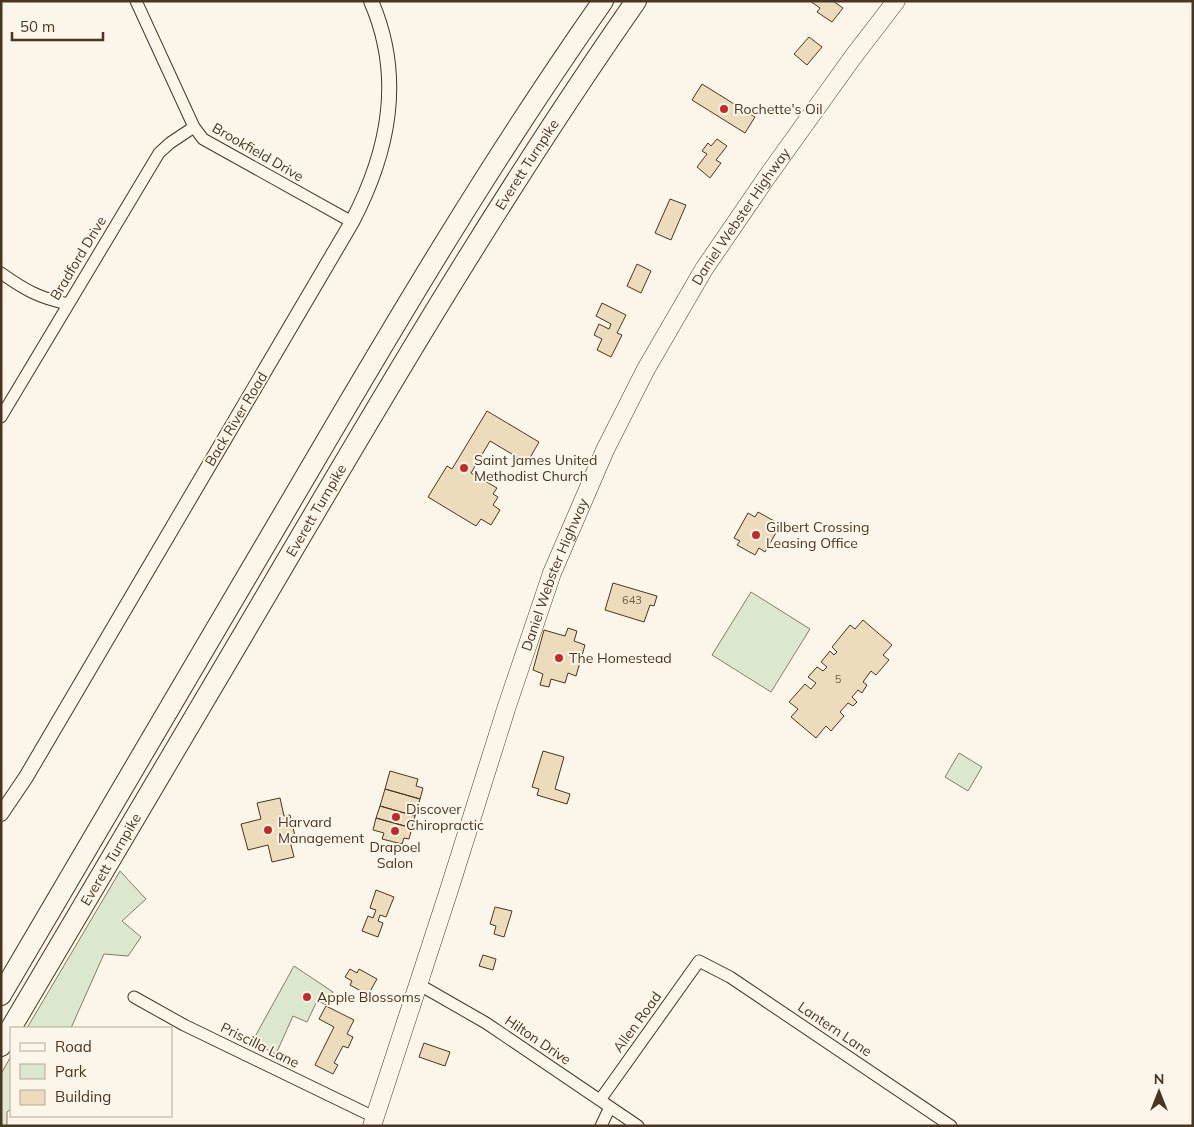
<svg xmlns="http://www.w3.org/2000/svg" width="1194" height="1127" font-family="Mulish,sans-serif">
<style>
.green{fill:#dce7d0;stroke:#887966}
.building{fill:#ecdcbc;stroke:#4a3520}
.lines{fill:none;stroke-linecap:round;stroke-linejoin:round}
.minor-casing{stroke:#4a3520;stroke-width:13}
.tertiary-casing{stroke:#4a3520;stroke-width:16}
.primary-casing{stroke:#4a3520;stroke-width:19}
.motorway-casing{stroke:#4a3520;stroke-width:22}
.minor{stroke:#fbf6e9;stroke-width:11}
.tertiary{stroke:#fbf6e9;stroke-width:14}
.primary{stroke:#fbf6e9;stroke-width:18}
.motorway{stroke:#fbf6e9;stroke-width:20}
.poi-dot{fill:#c62828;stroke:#fbf6e9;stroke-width:2}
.labels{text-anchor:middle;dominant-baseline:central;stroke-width:4;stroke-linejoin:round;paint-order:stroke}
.number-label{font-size:11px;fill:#725f47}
.poi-label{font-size:14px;fill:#4a3520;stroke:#fbf6e9;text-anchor:start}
.street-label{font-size:14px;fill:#4a3520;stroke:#fbf6e9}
</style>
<rect width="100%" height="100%" fill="#fbf6e9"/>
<path class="green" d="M751,592L810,629L771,692L712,655Z
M959,753L982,767L968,791L945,777Z
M120,871L146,899L122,921L141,937L128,956L104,954L71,1028H27Z
M294,966L333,992L327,1005L317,1001L307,1022L293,1016L276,1054L252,1042Z
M11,1056V1109L7,1112V1126H1V1074Z"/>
<path class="building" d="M810,1H833L843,8L832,22L817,12L820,8Z
M809,37L822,47L807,65L794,54Z
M702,84L755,117L745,133L692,100Z
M717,139L727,146L716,160L721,163L710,178L697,167L707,154L702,151L708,143L711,146Z
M670,199L686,205L671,240L655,233Z
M637,264L651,271L641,293L627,286Z
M602,303L626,315L617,333L622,335L611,357L597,350L602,339L594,335L599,324L609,329L611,324L596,316Z
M487,411L539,442L527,463L490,441L471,473L497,488L493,494L498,497L493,505L500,510L491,525L481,519L476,526L428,497L447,466L452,469Z
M758,512L776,522L772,529L777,531L765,552L759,548L755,555L737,545L740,541L734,538L748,513L755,517Z
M613,583L657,596L654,606L650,605L644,622L605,610Z
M863,620L892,645L883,655L889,660L876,675L871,671L863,682L867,685L862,693L858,690L852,697L857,702L853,706L848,703L840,712L844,716L831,731L826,726L816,738L791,717L798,709L789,702L805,684L811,689L816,683L808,677L817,667L823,671L827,667L821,662L830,651L834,655L837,652L832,647L850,625L855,629Z
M568,628L577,631L574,641L585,645L576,676L568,673L565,683L551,679L549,687L540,685L543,674L533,670L544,630L565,636Z
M543,751L564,757L555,789L570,794L567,804L537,795L539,789L532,787Z
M390,771L418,779L416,786L423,788L420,799L385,789Z
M385,789L420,799L415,816L380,806Z
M280,798L284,816L290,815L295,836L289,837L294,857L272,862L268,845L248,850L241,824L261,819L257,803Z
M380,806L415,816L412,828L376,818Z
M376,818L412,828L409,839L404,838L402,844L382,839L384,833L373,830Z
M376,890L394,897L386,917L380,915L378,921L383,923L378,937L362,931L368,916L373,918L376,910L370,908Z
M495,907L512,911L504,937L494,934L496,926L490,924Z
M483,955L496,959L493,970L479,966Z
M350,969L357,973L359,969L377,979L368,995L350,985L352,981L345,977Z
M326,1006L354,1020L347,1034L353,1037L348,1048L343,1046L334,1063L338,1065L333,1074L315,1065L334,1027L319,1019Z
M424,1043L450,1052L445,1066L419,1057Z"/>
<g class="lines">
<g class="minor-casing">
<path id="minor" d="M136,1L194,127L203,139L352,222
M1,273C25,290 39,298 68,304
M1,417L159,153L170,143L194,127
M418,984L486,1023L638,1126
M134,997L184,1025L374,1117
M600,1100L699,961L730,977L951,1126
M601,1126L610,1107"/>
</g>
<g class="tertiary-casing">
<path id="tertiary" d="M1,814L26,777L352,222C389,151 404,77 371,1"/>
</g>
<g class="primary-casing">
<g id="primary">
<path id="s1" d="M372,1126L449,890L507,706L552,573L605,450L646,369L704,269L769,174L853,57L896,1"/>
</g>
</g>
<g class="motorway-casing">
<g id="motorway">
<path d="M1,995C99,827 198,659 297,491C394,325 492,159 603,1"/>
<path id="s2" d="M11,1028C94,888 177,747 260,606C380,401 500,196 636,1"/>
<path d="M1,1046L11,1029"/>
</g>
</g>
<use href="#minor" class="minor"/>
<use href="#tertiary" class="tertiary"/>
<use href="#primary" class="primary"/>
<use href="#motorway" class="motorway"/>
</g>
<g class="poi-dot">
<circle cx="724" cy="109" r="5"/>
<circle cx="464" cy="468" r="5"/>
<circle cx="756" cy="535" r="5"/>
<circle cx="559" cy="658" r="5"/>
<circle cx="396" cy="817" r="5"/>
<circle cx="268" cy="830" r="5"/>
<circle cx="395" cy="831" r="5"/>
<circle cx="307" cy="997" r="5"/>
</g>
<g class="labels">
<g class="number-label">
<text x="632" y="600">643</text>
<text x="838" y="679">5</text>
</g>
<g class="poi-label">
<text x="734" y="109">Rochette's Oil</text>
<text x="474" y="460">Saint James United<tspan x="474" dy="16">Methodist Church</tspan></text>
<text x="766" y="527">Gilbert Crossing<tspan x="766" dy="16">Leasing Office</tspan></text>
<text x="569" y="658">The Homestead</text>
<text x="406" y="809">Discover<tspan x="406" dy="16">Chiropractic</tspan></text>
<text x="278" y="822">Harvard<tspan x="278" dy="16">Management</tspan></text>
<text x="395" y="847" text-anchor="middle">Drapoel<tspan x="395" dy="16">Salon</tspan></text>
<text x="317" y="997">Apple Blossoms</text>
</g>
<g class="street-label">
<text transform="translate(258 152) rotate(30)">Brookfield Drive</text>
<text stroke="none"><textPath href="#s2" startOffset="1006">Everett Turnpike</textPath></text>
<text stroke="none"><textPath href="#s1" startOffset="986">Daniel Webster Highway</textPath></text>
<text transform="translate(78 258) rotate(-59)">Bradford Drive</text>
<text transform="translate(236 419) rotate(-59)">Back River Road</text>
<text stroke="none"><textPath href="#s2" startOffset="601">Everett Turnpike</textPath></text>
<text stroke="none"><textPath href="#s1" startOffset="581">Daniel Webster Highway</textPath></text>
<text stroke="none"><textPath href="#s2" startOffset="196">Everett Turnpike</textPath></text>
<text transform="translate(637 1022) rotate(-54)">Allen Road</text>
<text transform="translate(835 1029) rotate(34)">Lantern Lane</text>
<text transform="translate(538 1040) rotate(34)">Hilton Drive</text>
<text transform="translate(260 1045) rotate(26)">Priscilla Lane</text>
</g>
</g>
<rect width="1194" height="1127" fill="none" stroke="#4a3520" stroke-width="5"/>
<rect x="10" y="1027" width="162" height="90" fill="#fbf6e9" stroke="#b4a999"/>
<rect x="20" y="1043" width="25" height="8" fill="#fbf6e9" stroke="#b4a999"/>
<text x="55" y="1052" font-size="15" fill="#4a3520">Road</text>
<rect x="20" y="1064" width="25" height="15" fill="#dce7d0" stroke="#b4a999"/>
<text x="55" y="1077" font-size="15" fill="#4a3520">Park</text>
<rect x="20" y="1090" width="25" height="15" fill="#ecdcbc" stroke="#b4a999"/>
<text x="55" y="1102" font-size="15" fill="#4a3520">Building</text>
<g transform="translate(1159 1092)" stroke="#fbf6e9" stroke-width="4" paint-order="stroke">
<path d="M0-4L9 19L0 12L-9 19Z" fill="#4a3520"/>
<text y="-8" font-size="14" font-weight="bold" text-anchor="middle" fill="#4a3520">N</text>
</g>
<path d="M12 32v8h91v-8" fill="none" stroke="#4a3520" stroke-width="2.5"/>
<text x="20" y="32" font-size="15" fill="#4a3520" stroke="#fbf6e9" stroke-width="4" paint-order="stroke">50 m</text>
</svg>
